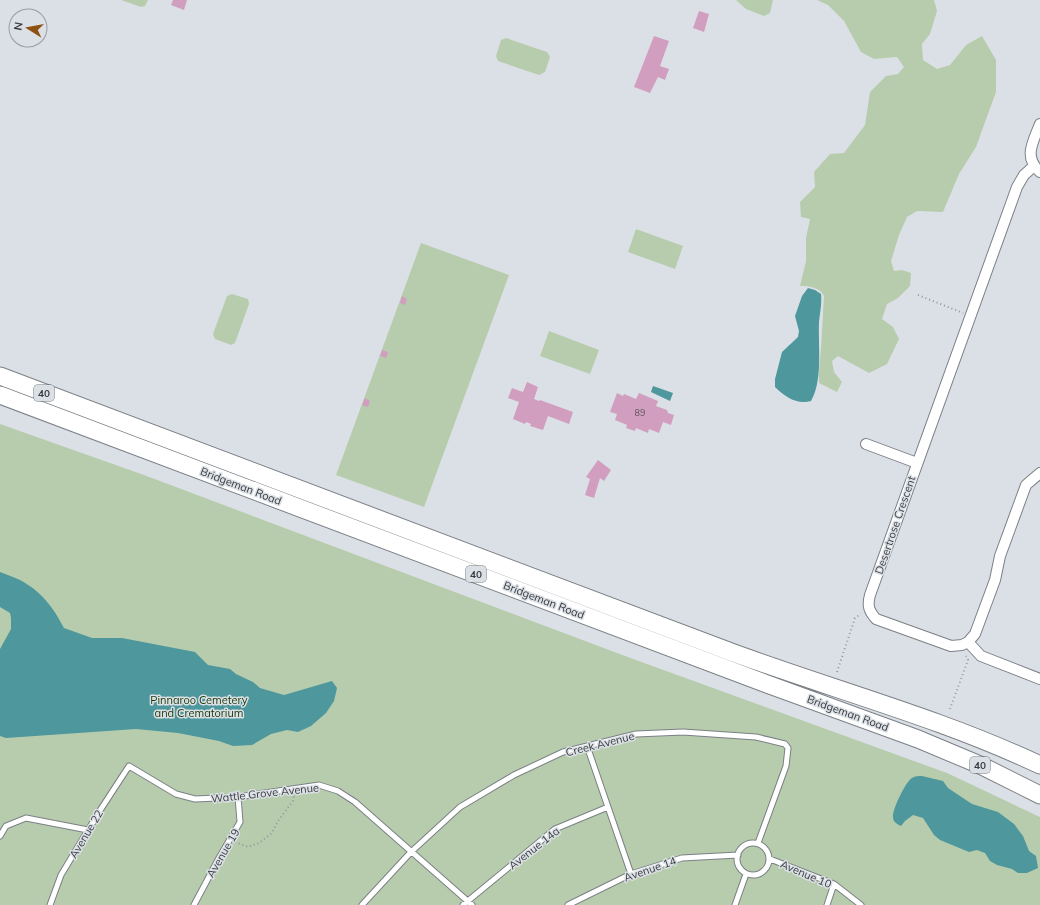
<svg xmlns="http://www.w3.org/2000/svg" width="1040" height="905" font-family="Mulish,sans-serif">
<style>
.green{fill:#b7ccad}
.water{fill:#4d979d}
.building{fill:#d19ebf}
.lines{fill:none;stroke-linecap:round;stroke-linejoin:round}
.service-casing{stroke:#7b8086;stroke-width:7}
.minor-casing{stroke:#7b8086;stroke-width:12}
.primary-casing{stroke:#7b8086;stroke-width:19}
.path{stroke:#93979c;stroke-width:2;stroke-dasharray:1 3;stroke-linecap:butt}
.service{stroke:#fff;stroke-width:5}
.minor{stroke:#fff;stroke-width:10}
.primary{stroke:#fff;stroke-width:17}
.labels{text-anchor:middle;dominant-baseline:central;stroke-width:3;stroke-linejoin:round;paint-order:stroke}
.number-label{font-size:9px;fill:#60545f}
.shield{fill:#dbe0e6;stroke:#6a6d71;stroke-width:1}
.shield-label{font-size:10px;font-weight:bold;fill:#3a3c3f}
.street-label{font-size:11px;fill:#3a3c3f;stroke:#dbe0e6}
.park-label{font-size:11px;fill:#193806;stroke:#dbe0e6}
</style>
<rect width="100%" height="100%" fill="#dbe0e6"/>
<path class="green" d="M121,0H148L145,6L141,7Z
M736,0H773L770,13L764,16L746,9Z
M817,0H934L937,11L930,34L922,44L923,60L937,69L950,65L966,45L982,36L996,60V92L976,147L959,174L943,212L917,211L907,217L899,235L891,261L894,271L902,270L911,273L910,286L898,298L887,304L882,319L893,327L899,339L887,364L869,373L838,356L832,361L834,372L842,382L837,392L819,383V371L821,348L824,296C820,287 809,286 800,286L806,261V238L810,219L801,217L800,202L815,187L814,172L830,154L844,153L865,125L870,92L886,76L898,74L904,67L897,57L874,59L861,52L844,21L828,5Z
M506,38L547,52L550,57L545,72L539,75L498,61L496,56L501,40Z
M636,229L683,246L675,269L628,252Z
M421,243L509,275L424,507L336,475Z
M232,294L248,299L249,304L235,343L231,345L215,339L213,334L227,296Z
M549,331L599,350L590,374L540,356Z
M0,424L144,475L625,656L947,773L1040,817V905H0Z"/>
<path class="water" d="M808,288L815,290L821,294C822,304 820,312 819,322C818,346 823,380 811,401C797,405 785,397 775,387V379L782,352L798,337L799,331L795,316L802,296Z
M653,386L673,393L670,401L651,392Z
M0,572C7,575 14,577 20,580C42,592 53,607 64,628L92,638H122L195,652L208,665L230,669L236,674L253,682L260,688L284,695L332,681L337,688L334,701L326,713L311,726L298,732L287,730L271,734L252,745L233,746L219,741L178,733L136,729L6,738L0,736V649L11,629V618L10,613L0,607Z
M922,776L943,781L948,788L972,804L998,812L1014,824L1023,836L1029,851L1036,856L1038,868L1027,873H1018L1012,869L997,865L990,861L985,853L977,850L969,852L940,840L934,835L923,818L913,815L905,821L901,826C897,824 893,822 893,817C892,810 906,781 912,778C915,776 919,776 922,776Z"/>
<path class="building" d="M173,0H187L184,10L171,5Z
M699,11L709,14L704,32L693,28Z
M654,36L669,41L660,66L669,69L665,80L658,77L650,93L634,87Z
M402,296L407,299L405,305L400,303Z
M382,350L388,352L386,358L380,356Z
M527,382L538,387L534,399L539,401L540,400L573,412L569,424L548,416L543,430L530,426L531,424L526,422L525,424L513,419L519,402L508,398L512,388L523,392Z
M617,393L623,396L624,394L636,399L639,393L658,401L656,406L667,410L668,413L674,415L671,425L663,422L659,433L649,429L648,433L636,428L635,431L626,428L627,425L615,420L617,414L610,412Z
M365,398L370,401L368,407L362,405Z
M598,460L611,470L604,481L600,478L594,498L585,495L590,479L586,477Z"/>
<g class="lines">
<g class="service-casing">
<path id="service" d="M587,746L631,874
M0,836L6,826L26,818L88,830
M737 859a16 16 0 1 1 32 0a16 16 0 1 1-32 0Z
M770,859L834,884L861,905
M50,905L61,875L99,812L129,766L176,794L195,799L238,797L319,785L338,791L355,802L472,905
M194,905L219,858L240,822L238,797
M362,905L411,852L460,807L514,775L563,752L636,734L683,732L756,737L785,744L788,748L786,766L758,843
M463,905L555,829L608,807
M568,905L631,874L682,858L738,855
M735,905L746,874
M827,905L834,884"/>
</g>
<g class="minor-casing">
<path id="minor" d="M1040,124C1033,142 1023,157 1040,172
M1034,166L1024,175L1017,187L870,595C867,606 869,611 876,619L951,646L962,645L968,642L975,634L995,580L1000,556L1026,485L1040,473
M866,444L917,463
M968,642L981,656L1040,679"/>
</g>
<g class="primary-casing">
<path id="primary" d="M0,376C244,468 488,559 731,652C834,690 940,718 1040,765
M0,395L767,684L918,739L980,765L1040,795"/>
</g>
<path class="path" d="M918,295L963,313
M837,672L855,618L861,614
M950,709L968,660L966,656
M235,842L248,847L259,843L272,833L278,821L293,801L294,795"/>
<use href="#service" class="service"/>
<use href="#minor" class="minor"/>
<use href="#primary" class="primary"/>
</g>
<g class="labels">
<g class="number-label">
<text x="640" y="412">89</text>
</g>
<g class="shield">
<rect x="34" y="385" width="20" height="16" rx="3"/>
<rect x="466" y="566" width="20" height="16" rx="3"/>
<rect x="970" y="757" width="20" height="16" rx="3"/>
</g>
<g class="shield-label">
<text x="44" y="393">40</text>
<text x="476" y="574">40</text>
<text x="980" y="765">40</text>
</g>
<g class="street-label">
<text transform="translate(241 486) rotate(21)">Bridgeman Road</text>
<text transform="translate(895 525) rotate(-71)">Desertrose Crescent</text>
<text transform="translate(544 600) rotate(21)">Bridgeman Road</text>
<text transform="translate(848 713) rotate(20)">Bridgeman Road</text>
<text transform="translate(600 744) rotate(-14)">Creek Avenue</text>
<text transform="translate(265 793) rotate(-6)">Wattle Grove Avenue</text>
<text transform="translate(86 834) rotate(-59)">Avenue 22</text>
<text transform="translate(534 848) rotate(-38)">Avenue 14a</text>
<text transform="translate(223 853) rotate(-60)">Avenue 19</text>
<text transform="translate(650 869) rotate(-19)">Avenue 14</text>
<text transform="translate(806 874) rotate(23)">Avenue 10</text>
</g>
<g class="park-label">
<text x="199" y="700">Pinnaroo Cemetery<tspan x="199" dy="13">and Crematorium</tspan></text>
</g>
</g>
<g transform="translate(28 28) rotate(281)"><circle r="19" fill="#dbe0e6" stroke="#9b9ea3"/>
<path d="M0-3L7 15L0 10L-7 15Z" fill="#8e5112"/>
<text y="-6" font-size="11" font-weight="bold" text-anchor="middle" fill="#3a3c3f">N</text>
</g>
</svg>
